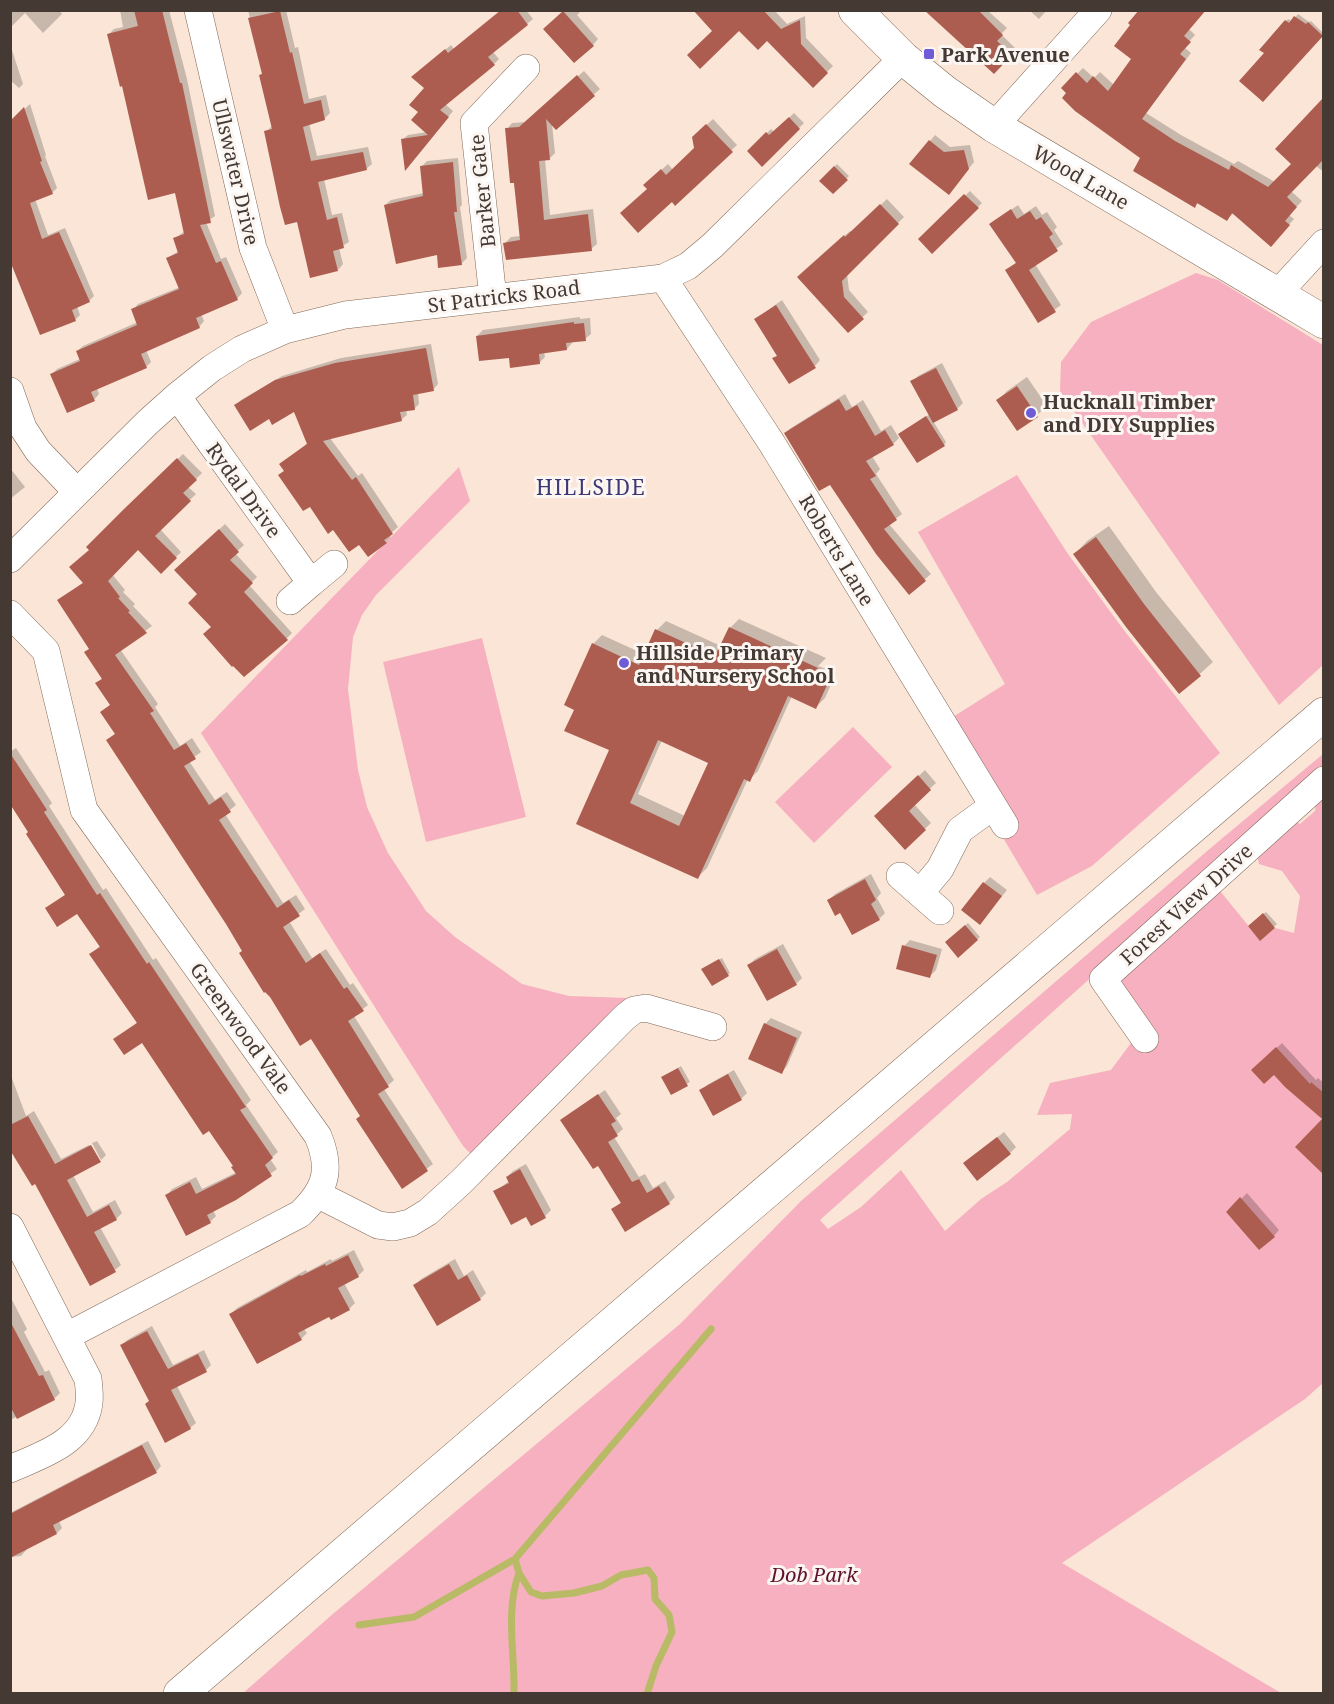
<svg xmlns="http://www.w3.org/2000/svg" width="1334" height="1704" font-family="'Noto Serif',serif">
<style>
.green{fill:#f7b0bf;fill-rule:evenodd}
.shadow{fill:#0003;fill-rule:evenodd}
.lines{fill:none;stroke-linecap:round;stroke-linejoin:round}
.stream{stroke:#b8ba66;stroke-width:7}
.building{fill:#ad5d4f;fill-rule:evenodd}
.minor-casing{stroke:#806958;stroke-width:28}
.tertiary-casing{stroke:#806958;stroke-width:34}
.primary-casing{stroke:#806958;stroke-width:34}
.minor{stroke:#fff;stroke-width:27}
.tertiary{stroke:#fff;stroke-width:33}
.primary{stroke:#fff;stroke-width:33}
.poi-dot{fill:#6e5bd5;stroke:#fcf6f2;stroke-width:2}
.labels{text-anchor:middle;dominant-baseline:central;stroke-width:6;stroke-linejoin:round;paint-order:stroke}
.poi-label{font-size:20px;font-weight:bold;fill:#453a33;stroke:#fcf6f2;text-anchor:start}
.street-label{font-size:20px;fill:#453a33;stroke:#fcf6f2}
.park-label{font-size:20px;font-style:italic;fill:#5f122d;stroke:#fcf6f2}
.neighbourhood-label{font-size:21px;letter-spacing:1.5px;fill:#403875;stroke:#fcf6f2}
</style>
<rect width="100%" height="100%" fill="#fbe5d6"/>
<path class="green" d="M1196,273L1218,280L1323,345V665L1279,705L1060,391L1061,362L1091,322Z
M459,467L470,501L376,595L362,615L353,637L348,689L358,770L367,807L388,853L426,911L455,937L522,984L569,996L629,998L473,1156L463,1146L201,733Z
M1017,475L1068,554L1123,629L1220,753L1092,866L1037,895L937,727L1005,684L918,532Z
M482,638L526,817L426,842L383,662Z
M853,727L892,767L814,843L775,802Z
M1323,754V770L820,1220L828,1229L861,1207L901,1170L945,1231L981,1199L1007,1182L1070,1129L1072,1114L1037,1115L1050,1083L1111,1070L1145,1024L1118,981L1216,886L1260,940L1275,928L1294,933L1300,896L1282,871L1259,864L1256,849L1289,818L1300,824L1315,811L1317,799L1323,793V1092L1311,1082L1298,1098L1323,1120V1383L1305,1399L1062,1563L1281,1693L242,1694L334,1613L680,1324L801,1201L1213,846ZM1240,1198L1274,1237L1259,1250L1226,1212Z"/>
<path class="shadow" d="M10,10H59L62,14L43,33L25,13L10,28Z
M120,10H169L187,79L215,216L206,222L221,259L226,257L242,293L237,299L201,314L204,321L199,327L146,350L151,362L146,367L97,388L99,394L94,400L52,374L57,369L80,359L77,351L83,346L138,322L133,310L138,304L180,287L167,258L179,251L174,239L185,231L176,191L124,84L109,34L114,29L123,27Z
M248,10H286L295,48L298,47L309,99L326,95L330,113L324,119L309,123L317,156L368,147L372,164L366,169L324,179L332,215L342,213L349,242L339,248L343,264L338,270L298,220L266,132L272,126L263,73Z
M526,10L533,19L493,52L499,59L494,64L445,104L453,111L410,164L402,140L408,135L427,132L420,112L426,88L418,72L451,45L454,49L502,11Z
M565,10H582L577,15L598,39L593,45L545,29Z
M696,10H774L787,24L805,16L806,38L833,66L813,86L767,39L739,29L714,31Z
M926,10H987L1007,28L1001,34L1016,49L994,72Z
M1029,10H1047L1039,19Z
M1141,10H1206L1189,29L1195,35L1184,47L1191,53L1146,113L1181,135L1234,164L1238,161L1275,182L1293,164L1278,149L1324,100V172L1316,166L1291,191L1302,201L1289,215L1294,219L1276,239L1234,213L1227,219L1199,202L1195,206L1063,88L1083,68L1094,78L1100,72L1114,85L1133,59Z
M1298,14L1309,22L1311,21L1324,34L1263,100L1266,53L1261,49L1288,19L1292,21Z
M10,44L23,84L19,88L10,80Z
M584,71L600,89L556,128L552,124L555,153L550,158L545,159L550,215L593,209L597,244L591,249L505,243L511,237L521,236L507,129L512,123L526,122Z
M30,104L46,155L45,156L57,188L52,193L35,199L48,235L65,228L94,296L89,301L77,306L80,315L75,320L10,249V123Z
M794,113L804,123L762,165L749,151L771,129L774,132Z
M713,119L737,145L675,204L648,189L645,185L668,164L673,170L695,149L694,137Z
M935,135L950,147L970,145L974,162L954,187L930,141Z
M458,158L462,205L460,207L467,258L461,264L438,254L385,205L391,200L424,193L422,166L427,161Z
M837,164L849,176L833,192L821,181Z
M970,191L982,203L932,252L920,239Z
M887,199L904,217L847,274L849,290L868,312L848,331L805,271L850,231L852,232Z
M1018,205L1024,214L1036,206L1042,215L1047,212L1057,227L1054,230L1063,244L1035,264L1061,305L1039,321L1007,270L1017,262L991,224Z
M782,300L820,360L815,366L774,359L778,355L756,319Z
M580,317V319L590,318L591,334L585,339L572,341V343L567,349L544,352L545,357L539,363L510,356L477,336L483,330Z
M431,344L438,384L433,390L418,392L419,404L414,409L406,410L407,415L401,420L330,438L358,476L362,473L398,527L389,535L391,537L386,542L359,543L334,528L280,475L285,470L281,464L308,443L295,410L270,417L236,406L241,400L282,376L341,358Z
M942,363L963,403L957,409L933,421L946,442L944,445L903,432L930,414L912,382L918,376Z
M1027,377L1047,406L1037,415L1017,429L998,400L1007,391Z
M845,394L852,407L863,400L881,431L891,425L899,438L893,444L872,456L880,469L876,474L902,514L889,524L931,574L909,593L831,483L786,433L791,428Z
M183,454L202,473L188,487L196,494L160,529L181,552L161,572L138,548L112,574L125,590L123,592L135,604L133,606L152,626L120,649L158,704L155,707L180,746L192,738L201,752L189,761L215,800L227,792L236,805L225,814L283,903L296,895L305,909L289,921L312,958L326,949L350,985L353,983L368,1005L354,1016L394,1080L384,1089L433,1164L402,1187L362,1116L311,1037L243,950L108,740L116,733L102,712L111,704L97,684L103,677L90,649L59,600L84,582L91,549L124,511Z
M10,468L25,487L10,499Z
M225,524L244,545L235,553L257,577L249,585L292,633L286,639L213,627L199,594L182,564Z
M1109,526L1156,592L1213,662L1180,692L1075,554L1087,541Z
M739,619L826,658L818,666L836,673L825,698L816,707L792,696L758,771L749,780L748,779L707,868L698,877L578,823L611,749L576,709L593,644L602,635L646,655L657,630L666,621L721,646L730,628ZM662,740L710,762L685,816L638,794Z
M16,748L52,803L49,806L103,890L106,888L153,960L156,958L251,1100L246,1105L278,1152L270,1159L277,1169L235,1199L213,1210L216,1216L210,1222L167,1195L172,1189L196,1177L202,1189L237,1172L234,1166L210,1129L142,1041L115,1039L138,1022L91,954L101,945L77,912L47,908L66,894L10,802V752Z
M925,770L936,783L914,804L931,823L905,848L876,816Z
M871,874L881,893L877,898L885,913L879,919L841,911L829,900L835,894Z
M990,877L1007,890L980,923L984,883Z
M1266,912L1277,924L1261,938L1250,926Z
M968,923L980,937L958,956L947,942Z
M910,940L942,949L936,970L930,976L904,946Z
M783,944L802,978L796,984L749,965L755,959Z
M722,958L730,973L728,975L706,967Z
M771,1018L802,1032L787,1066L782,1072L765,1024Z
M1282,1043L1316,1080L1318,1078L1324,1083V1118L1286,1086L1274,1073L1253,1070Z
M681,1066L690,1082L671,1093L666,1075Z
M734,1070L747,1093L741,1099L701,1091L707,1085Z
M10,1073L26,1116L34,1111L61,1159L89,1145L98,1161L73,1175L93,1212L115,1200L122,1213L116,1219L100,1227L121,1265L115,1270L36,1182L10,1144Z
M605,1090L621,1114L616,1118L623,1129L614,1137L639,1177L645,1174L653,1188L665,1181L675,1197L669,1203L613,1210L621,1202L598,1164L562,1120Z
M1324,1120L1323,1162L1318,1167L1298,1147Z
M1004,1132L1016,1147L1010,1153L971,1158Z
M97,1141L106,1155L101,1160L92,1143Z
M526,1164L551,1210L545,1216L527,1215L495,1192L509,1181L507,1177L513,1171Z
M1247,1193L1279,1230L1274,1236L1228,1212Z
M354,1250L364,1270L358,1276L344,1283L355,1303L349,1309L330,1315L304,1329L307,1333L301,1339L231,1314L237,1308L306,1270L307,1272L331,1259L332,1261Z
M455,1259L464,1276L473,1270L486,1293L480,1299L415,1285L421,1279Z
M10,1296L27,1329L24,1332L45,1372L49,1370L60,1393L54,1399L10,1420Z
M152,1326L173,1365L204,1350L211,1365L206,1370L177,1386L196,1423L190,1428L151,1400L122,1345L127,1340Z
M148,1441L161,1466L156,1472L59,1521L62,1528L57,1533L28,1548L21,1556L10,1557V1513Z"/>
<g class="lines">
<path class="stream" d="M515,1559L711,1329
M359,1625L414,1617L515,1559L519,1573L531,1592L542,1596L574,1593L602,1586L621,1575L648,1570L654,1578L655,1599L669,1615L672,1632L656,1666L647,1694
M514,1694C515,1653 505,1611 519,1573"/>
</g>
<path class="building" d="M134,10H162L180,83H182L211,223L200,225L216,263L221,261L238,300L196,318L200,328L141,354L147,368L91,392L95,401L67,413L50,374L80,361L76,351L137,325L131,309L179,289L166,258L178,253L173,238L184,234L175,193L148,200L122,86L120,87L107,34L138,26Z
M501,10H517L528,25L488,57L495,65L440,110L449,117L405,171L401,139L428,135L411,120L418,112L409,105L424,88L411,77L445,49L448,53Z
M693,10H763L781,29L800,20L801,44L828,73L813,88L767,41L758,50L739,31L700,69L687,55L712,31Z
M924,10H978L1003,35L997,41L1012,55L994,74Z
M1139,10H1206L1184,36L1191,42L1180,54L1186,59L1142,119L1175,141L1229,170L1231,165L1268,187L1291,164L1275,149L1323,98V160L1287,197L1297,207L1285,221L1290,225L1271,247L1232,213L1227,221L1197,203L1195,208L1133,171L1140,158L1075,111L1062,98L1066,93L1061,88L1076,72L1087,83L1093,76L1108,91L1131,59L1114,46L1130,25L1128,23Z
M280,11L290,53L292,52L304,104L321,100L325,120L303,127L311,161L363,152L367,170L318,182L327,220L337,217L344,248L333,251L338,271L310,278L297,222L285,225L280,207L264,131L272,129L259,75L262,74L248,18Z
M563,11L594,46L574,63L543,29Z
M1294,16L1306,24L1308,22L1323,36L1263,102L1239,81L1264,53L1259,50L1285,20L1289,23Z
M577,75L595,96L556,130L546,119L550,160L539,161L544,220L588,214L592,251L506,260L503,243L520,240L514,183H510L505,128L519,127Z
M24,107L42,161L40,162L53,194L30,203L42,239L59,232L90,302L72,310L76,321L40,335L10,261V121Z
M789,117L800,129L762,167L747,151L766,132L769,135Z
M706,124L733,152L675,206L672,202L638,233L620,213L647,189L643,185L661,169L666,175L694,148L692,137Z
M929,140L944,152L964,150L969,169L949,195L909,164Z
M453,162L457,212H454L462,265L438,268L437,255L396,264L384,205L423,196L420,166Z
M834,166L848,180L833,194L819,181Z
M964,194L979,208L932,254L918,239Z
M880,204L899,224L842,281L844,297L864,319L848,333L797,277L844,235L845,237Z
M1011,209L1017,219L1030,211L1036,220L1041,217L1053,234L1049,237L1058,251L1029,270L1056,312L1038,323L1005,270L1016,263L989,224Z
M776,305L816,368L789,384L772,358L777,356L754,319Z
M574,322V324L584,323L586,341L566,343L567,350L539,354L540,364L510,368L509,358L479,361L476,336Z
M426,348L434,391L413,395L415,410L400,412L402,421L323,441L352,480L356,477L393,534L384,540L387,543L368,557L359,545L349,552L333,530L328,534L310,507L303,511L278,475L284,471L279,464L307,444L294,412L272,425L269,419L250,431L234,405L275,380L335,363Z
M936,368L958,410L933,423L910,381Z
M1017,386L1038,417L1017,431L996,400Z
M839,399L846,411L857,405L875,436L885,430L894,445L866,461L876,476L870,479L897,520L884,529L926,581L909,595L876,554L830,485L819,491L784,433Z
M926,416L945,446L917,463L898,434Z
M177,458L197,480L183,493L191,501L155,536L177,558L161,574L138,550L108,581L120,597L118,598L130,611L128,612L147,633L115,655L154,711L150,713L174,750L186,743L196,759L184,766L209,805L221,797L231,812L219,820L277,908L289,900L300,916L283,927L306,963L320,953L344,989L347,987L364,1011L348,1021L389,1087L378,1094L428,1171L402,1189L356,1119L360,1116L311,1039L300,1046L270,997L265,992L264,993L239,953L242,951L226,924L106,740L115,734L100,712L110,705L95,683L102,679L84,652L89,649L57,600L83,583L69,567L89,550L86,547L123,510Z
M219,529L239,552L230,560L253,583L244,592L288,640L244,677L233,666L232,667L203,634L211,627L188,603L197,594L174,570Z
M1096,537L1144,604L1201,676L1179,694L1126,627L1073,554Z
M729,627L818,668L810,675L828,683L816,709L788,696L750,782L744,779L698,879L576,824L609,750L564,731L574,710L564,705L592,643L639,665L655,629L715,656ZM658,740L708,763L679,826L630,803Z
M10,753L47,810L44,812L97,895L100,893L147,964L149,962L246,1107L240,1110L273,1158L265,1165L272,1176L236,1200L207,1215L211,1223L186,1236L165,1195L190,1182L196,1194L236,1174L231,1167L233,1166L209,1131L203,1135L142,1043L124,1055L113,1039L137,1023L89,954L100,947L77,914L57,927L45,908L65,895L26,834L28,832L10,804Z
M918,775L931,790L909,811L926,830L905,850L874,816Z
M865,879L876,900L871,904L880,920L852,935L840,913L835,916L827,900Z
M983,882L1002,896L980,925L961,910Z
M1263,913L1275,928L1260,941L1248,926Z
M965,925L978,940L958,958L945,942Z
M902,945L937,955L930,978L896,969Z
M777,949L797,985L767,1001L747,965Z
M719,959L729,976L712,986L701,969Z
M764,1023L797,1038L782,1074L748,1059Z
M1276,1047L1310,1084L1311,1082L1323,1092V1174L1295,1147L1322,1119L1285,1087L1274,1075L1264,1084L1251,1070Z
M678,1068L688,1086L671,1095L661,1077Z
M728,1074L742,1100L713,1116L699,1090Z
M598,1094L616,1121L611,1124L618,1136L608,1142L632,1182L639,1179L647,1193L659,1186L670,1204L625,1232L611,1209L621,1203L598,1166L593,1169L560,1120Z
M28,1116L55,1164L91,1145L101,1162L67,1180L87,1217L109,1205L117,1220L94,1232L116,1272L90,1286L35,1184L32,1186L10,1150V1125Z
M997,1137L1011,1154L977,1181L963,1163Z
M520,1169L546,1218L531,1226L526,1217L511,1225L493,1191L509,1183L506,1177Z
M1240,1197L1275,1237L1259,1250L1226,1212Z
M348,1255L359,1277L338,1288L350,1310L331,1320L329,1317L298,1333L302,1340L257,1364L229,1314L300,1275L301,1276L325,1264L326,1266Z
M449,1264L458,1280L467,1275L481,1300L437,1326L413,1285Z
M10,1321L39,1376L43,1375L55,1400L17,1419L10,1406Z
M147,1331L168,1369L198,1354L207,1372L171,1390L191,1429L165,1443L145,1404L149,1401L120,1345Z
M142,1445L157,1473L53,1525L57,1534L10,1558V1514Z"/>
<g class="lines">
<g class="minor-casing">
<path id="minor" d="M198,10L253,248L285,330
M994,126L1098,10
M663,278L771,442L1005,825
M1278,293L1324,243
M493,298L474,123L526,68
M10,391L23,428L38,451L77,492
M177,396L311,583L290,601
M10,559L148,422L177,396L212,368L242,349L285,330L345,315L663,278L688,266L712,246L903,58
M311,583L334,564
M10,614L46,651L84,810L318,1136C332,1170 326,1189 300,1214L67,1336
M900,876L940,911
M920,893L940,869L960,830L993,806
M1145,1039L1103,979L1324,780
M317,1194L378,1225L393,1227L410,1223L428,1212L461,1182L625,1017L634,1010L646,1008L713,1027
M10,1227L88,1379C89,1387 90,1395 89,1403C84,1443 41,1455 10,1469"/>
</g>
<g class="tertiary-casing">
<path id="tertiary" d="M855,10L903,58L945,92L994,126L1324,322"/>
</g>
<g class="primary-casing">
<path id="primary" d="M180,1694L1324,714"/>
</g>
<use href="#minor" class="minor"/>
<use href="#tertiary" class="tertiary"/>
<use href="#primary" class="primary"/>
</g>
<g class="poi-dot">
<rect x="923" y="48" width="12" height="12" rx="3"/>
<circle cx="1031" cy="413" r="6"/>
<circle cx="624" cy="663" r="6"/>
</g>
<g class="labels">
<g class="poi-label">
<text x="941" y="54">Park Avenue</text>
<text x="1043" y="401">Hucknall Timber<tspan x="1043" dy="23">and DIY Supplies</tspan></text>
<text x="636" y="652">Hillside Primary<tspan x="636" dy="23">and Nursery School</tspan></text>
</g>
<g class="street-label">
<text transform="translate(236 172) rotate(77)">Ullswater Drive</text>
<text transform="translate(1081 177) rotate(30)">Wood Lane</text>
<text transform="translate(482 191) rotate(-96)">Barker Gate</text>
<text transform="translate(504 296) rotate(-7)">St Patricks Road</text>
<text transform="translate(244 490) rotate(54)">Rydal Drive</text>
<text transform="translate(837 550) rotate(59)">Roberts Lane</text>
<text transform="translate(1186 904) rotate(-42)">Forest View Drive</text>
<text transform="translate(241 1028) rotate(54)">Greenwood Vale</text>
</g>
<g class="park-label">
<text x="814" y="1574">Dob Park</text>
</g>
<g class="neighbourhood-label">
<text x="591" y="487">HILLSIDE</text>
</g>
</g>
<rect width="1334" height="1704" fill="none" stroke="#453a33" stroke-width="24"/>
</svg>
